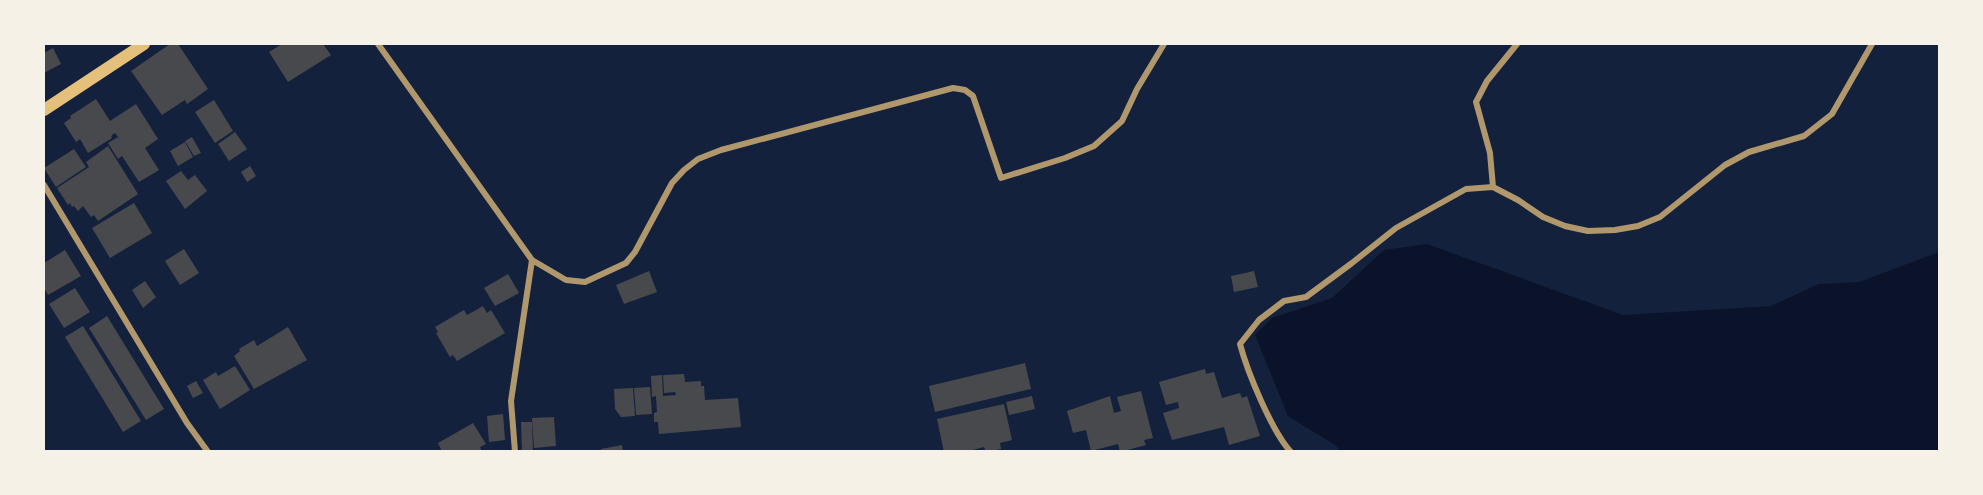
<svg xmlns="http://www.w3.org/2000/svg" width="1983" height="495" font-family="Poppins,sans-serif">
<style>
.water{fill:#0b132b}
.building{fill:#48494c}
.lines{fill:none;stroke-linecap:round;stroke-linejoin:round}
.minor{stroke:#b1986c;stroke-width:6}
.secondary{stroke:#e5c07b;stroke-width:12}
</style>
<rect width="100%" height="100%" fill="#14213d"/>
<path class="water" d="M1427,244L1623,315L1771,306L1819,284L1859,282L1939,252V451H1341L1335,445L1288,416L1255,335L1272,318L1332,298L1384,250Z"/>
<path class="building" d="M170,44H178L208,89L187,104L185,100L162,115L131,71Z
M282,44H323L331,55L288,82L269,52Z
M53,48L61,64L44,73V53Z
M96,99L110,121L136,104L158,139L145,148L159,170L139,182L122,156L118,159L108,143L118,137L115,133L111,136L112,138L88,153L80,139L76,142L64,123L71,118L70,116Z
M214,100L233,131L215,143L195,112Z
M235,132L247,149L229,161L218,144Z
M192,137L201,153L194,156L185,141Z
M185,142L193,157L178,166L170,151Z
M108,146L138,194L98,221L94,215L91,217L83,206L78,211L74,206L72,207L70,203L68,205L57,188L89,167L86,162Z
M74,149L86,167L56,187L44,168Z
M250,166L256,176L247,182L241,172Z
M181,171L188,180L195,175L207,191L185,209L166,181Z
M134,203L152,233L110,258L92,228Z
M184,249L199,273L180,285L165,261Z
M65,250L81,276L48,295L44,288V263Z
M649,271L657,292L624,304L616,285Z
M1254,271L1258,287L1234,292L1231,276Z
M508,274L519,293L495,306L484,288Z
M145,281L156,297L143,308L132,290Z
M75,288L90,312L64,328L49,304Z
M483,306L487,313L491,310L505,333L457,361L453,355L450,357L436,333L438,332L435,327L464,310L467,315Z
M107,316L164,409L146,420L89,328Z
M83,326L141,421L123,432L65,337Z
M288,327L307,360L254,389L234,356L240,351L239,349L254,340L257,346Z
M1025,363L1031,389L935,412L929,386Z
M235,366L250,390L220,409L203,380L216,372L218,376Z
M1205,369L1206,374L1214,372L1222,398L1240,393L1242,398L1247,396L1260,436L1229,445L1224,427L1172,440L1163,413L1179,408L1178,402L1166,405L1159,382Z
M684,374L685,382L701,381V386H704L705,400L738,398L741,427L659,434L658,422H654V413L657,412L656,396L652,397L651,376L662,375L663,396L676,395L675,392L664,393L663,375Z
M196,381L203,393L193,398L187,386Z
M650,387L652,414L636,415L634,388Z
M633,388L635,416L621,417L615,409L614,389Z
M1141,391L1153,438L1144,440L1146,445L1120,452L1118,444L1091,451L1086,430L1073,433L1067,411L1110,396L1114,413L1121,411L1117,397Z
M1032,396L1035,409L1009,415L1006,402Z
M1004,404L1012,440L1000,443L1001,449L986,452L984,447L966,452H944L937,419Z
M503,414L505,440L489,442L487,416Z
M554,417L556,446L534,448L532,418Z
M521,422H532L533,452L522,451Z
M473,423L486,444L480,447L482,452H442L438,443Z
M622,445L623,452H602L601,449Z"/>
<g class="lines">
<path class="minor" d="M378,44L532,260L566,280L585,282L626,263L635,252L672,183L684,170L698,159L721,150L953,88L965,90L973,96L1001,178L1065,158L1094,146L1122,121L1137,89L1164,44
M44,185L187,423L208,452
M1493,187L1490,153L1476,102L1487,81L1517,44
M515,452L511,401L532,260
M1291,452C1272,432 1247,371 1240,344L1259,320L1284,301L1306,297L1352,263L1396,228L1466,189L1493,187L1518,200L1543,217L1565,226L1588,231L1615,230L1638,226L1660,217L1725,165L1749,152L1804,136L1832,114L1872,44"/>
<path class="secondary" d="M44,110L144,44"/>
</g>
<rect width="1983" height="495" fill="none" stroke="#f6f1e7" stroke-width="90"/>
</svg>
